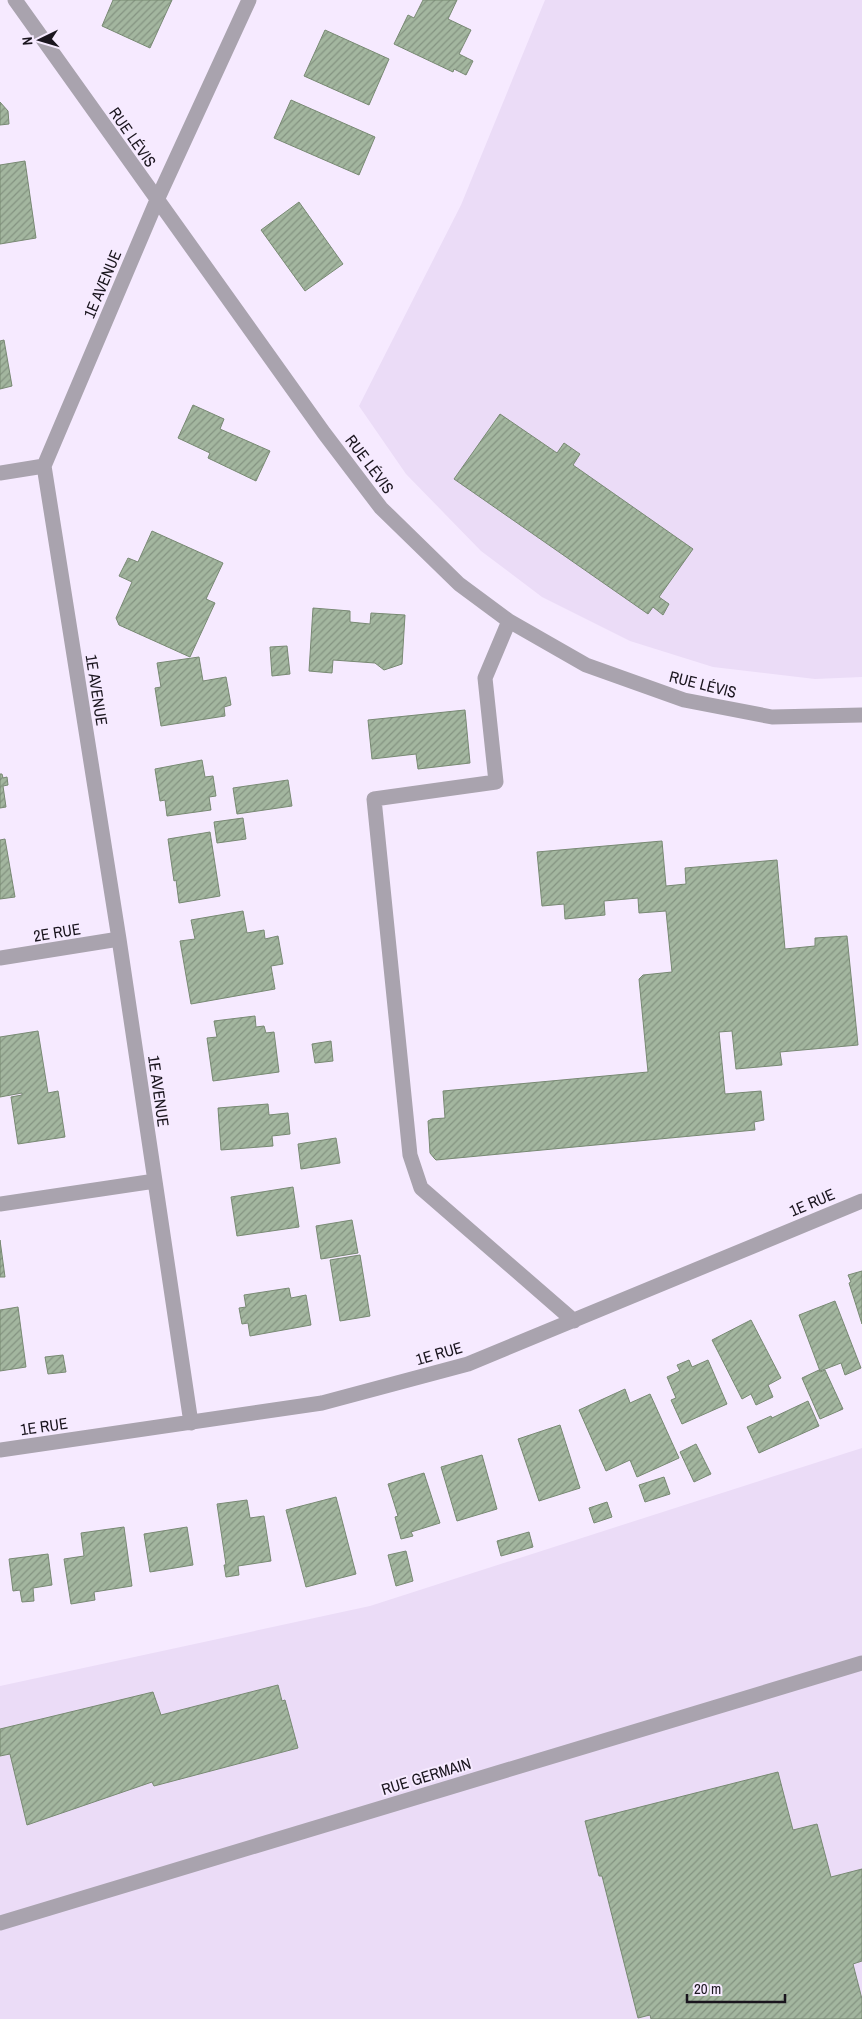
<svg xmlns="http://www.w3.org/2000/svg" width="862" height="2019" font-family="'Archivo Narrow',sans-serif">
<style>
.built{fill:#ebdcf7}
.building{fill:url(#building-hatch);stroke:#788973}
.lines{fill:none;stroke-linecap:round;stroke-linejoin:round}
.minor{stroke:#a9a3ae;stroke-width:15}
.labels{text-anchor:middle;dominant-baseline:central;stroke-width:4;stroke-linejoin:round;paint-order:stroke}
.street-label{font-size:16px;fill:#1a151e;stroke:#f6eaff}
</style>
<defs>
<pattern id="building-hatch" width="6" height="6" patternUnits="userSpaceOnUse" patternTransform="scale(1.25)"><rect width="6" height="6" fill="#a3b69f"/><path d="M-1 1l2-2M0 6l6-6M5 7l2-2" fill="none" stroke="#849381"/></pattern>
</defs>
<rect width="100%" height="100%" fill="#f6eaff"/>
<path class="built" d="M545,0H862V677L815,679L713,667L630,641L542,597L481,551L406,474L359,406L461,205Z
M862,1448V2019H0V1686L370,1606Z"/>
<path class="building" d="M113,0H172L150,48L102,26Z
M423,0H457L448,19L471,30L459,54L473,61L466,75L454,69L453,72L394,44L408,15L414,18Z
M325,30L389,59L369,105L304,76Z
M291,100L375,137L359,175L274,138Z
M0,102L8,111L9,124L0,125Z
M25,161L36,238L0,244V165Z
M299,202L343,264L305,291L261,230Z
M4,340L12,386L0,389V341Z
M193,405L224,419L220,429L270,451L256,481L208,458L210,453L178,438Z
M500,414L557,453L564,443L580,454L573,465L693,549L659,597L669,604L663,615L653,607L648,614L454,479Z
M152,531L223,563L206,599L215,603L190,657L119,625L116,618L132,582L119,576L128,558L138,562Z
M313,608L350,611V622L370,624L371,613L405,615L402,664L384,670L375,663L333,660L332,673L309,671Z
M287,646L290,674L272,676L270,647Z
M199,657L203,681L226,677L231,705L224,707L225,716L161,726L155,688L161,687L157,663Z
M465,710L470,763L418,769L416,754L372,759L368,720Z
M202,760L205,777L213,776L216,796L209,797L211,810L167,816L165,800L160,801L155,769Z
M0,774H2L3,778L7,777L8,785L3,786L6,807L0,808Z
M288,780L292,806L237,814L233,788Z
M243,818L246,839L217,843L214,822Z
M210,832L220,896L179,903L176,880L174,881L168,839Z
M5,839L15,897L0,899V840Z
M662,841L666,886L686,884L685,868L777,860L785,949L815,946V938L847,936L858,1045L780,1052L782,1065L736,1069L732,1031L719,1032L725,1094L761,1091L764,1120L754,1122L755,1130L436,1160L434,1158L430,1153L428,1121L432,1119L445,1118L443,1091L648,1072L639,979L643,975L672,972L666,911L639,913L638,898L604,901L605,915L565,919L564,904L542,906L537,852Z
M243,911L247,933L264,930L265,939L278,936L283,964L271,966L275,989L191,1004L180,941L195,939L191,920Z
M255,1016L256,1027L264,1026L266,1033L274,1032L279,1072L213,1081L207,1038L217,1037L214,1021Z
M38,1031L48,1093L58,1091L65,1137L18,1144L11,1097L22,1095V1093L0,1097V1037Z
M331,1041L333,1061L315,1063L312,1044Z
M268,1104L269,1115L288,1113L290,1134L272,1136L273,1146L221,1150L218,1108Z
M336,1138L340,1163L301,1169L298,1144Z
M293,1187L299,1227L237,1236L231,1197Z
M352,1220L358,1253L321,1259L316,1226Z
M0,1240L5,1277H0Z
M360,1255L370,1316L340,1321L330,1260Z
M862,1271V1324L849,1283L851,1282L848,1275Z
M289,1288L291,1298L306,1295L311,1325L250,1336L248,1323L242,1324L239,1308L246,1307L244,1295Z
M835,1301L861,1368L845,1375L841,1363L820,1371L799,1315Z
M18,1307L26,1367L0,1371V1310Z
M751,1320L781,1378L768,1385L773,1397L756,1405L751,1394L742,1399L712,1340Z
M63,1355L66,1372L48,1374L45,1357Z
M689,1360L692,1367L708,1360L727,1404L682,1424L671,1400L676,1398L667,1377L680,1371L677,1365Z
M819,1370L820,1372L825,1370L843,1409L820,1419L802,1378Z
M625,1389L630,1403L650,1394L679,1458L637,1477L630,1460L606,1471L579,1410Z
M808,1401L819,1426L759,1453L747,1427L771,1416L772,1418Z
M560,1425L580,1488L539,1501L518,1439Z
M696,1444L711,1474L694,1482L680,1452Z
M482,1455L497,1509L457,1521L441,1467Z
M424,1473L440,1523L411,1532L413,1536L401,1539L395,1517L398,1516L388,1484Z
M664,1477L670,1494L645,1502L639,1485Z
M336,1497L356,1574L306,1587L286,1510Z
M247,1500L250,1518L264,1516L271,1561L238,1566L239,1575L226,1577L224,1565H226L217,1504Z
M607,1502L612,1517L594,1523L589,1508Z
M124,1527L132,1586L94,1592L95,1600L71,1604L64,1559L84,1556L81,1533Z
M187,1527L193,1565L150,1572L144,1534Z
M529,1532L533,1547L501,1556L497,1541Z
M406,1551L413,1581L396,1586L388,1555Z
M48,1554L52,1585L33,1588L34,1601L22,1602L20,1590L13,1591L9,1559Z
M278,1685L282,1701L285,1700L298,1748L154,1786L152,1782L27,1825L10,1754L0,1756V1729L153,1692L161,1715Z
M778,1772L793,1830L817,1824L831,1877L862,1869V1961L853,1964L862,1999V2019H651L650,2015L638,2018L602,1876H599L585,1821Z"/>
<g class="lines">
<path class="minor" d="M15,0L324,433L381,508L459,584L509,621L586,665L684,700L772,717L862,715
M0,473L44,466
M509,621L485,678L496,782L374,799L410,1155L421,1188L574,1321
M0,958L119,939
M0,1204L155,1181
M191,1423L119,939L44,466L157,200L249,0
M0,1450L322,1403L468,1364L862,1201
M0,1923L862,1663"/>
</g>
<g class="labels">
<g class="street-label">
<text transform="translate(133 137) rotate(55)">RUE LÉVIS</text>
<text transform="translate(102 284) rotate(-67)">1E AVENUE</text>
<text transform="translate(370 464) rotate(53)">RUE LÉVIS</text>
<text transform="translate(703 684) rotate(14)">RUE LÉVIS</text>
<text transform="translate(97 690) rotate(81)">1E AVENUE</text>
<text transform="translate(57 932) rotate(-9)">2E RUE</text>
<text transform="translate(159 1091) rotate(82)">1E AVENUE</text>
<text transform="translate(812 1202) rotate(-23)">1E RUE</text>
<text transform="translate(439 1353) rotate(-16)">1E RUE</text>
<text transform="translate(44 1426) rotate(-8)">1E RUE</text>
<text transform="translate(426 1776) rotate(-17)">RUE GERMAIN</text>
</g>
</g>
<g transform="translate(40 40) rotate(265)" stroke="#f6eaff" stroke-width="4" paint-order="stroke">
<path d="M0-4L9 19L0 12L-9 19Z" fill="#1a151e"/>
<text y="-8" font-size="14" font-weight="bold" text-anchor="middle" fill="#1a151e">N</text>
</g>
<path d="M687 1994v8h98v-8" fill="none" stroke="#1a151e" stroke-width="2.5"/>
<text x="694" y="1994" font-size="15" fill="#1a151e" stroke="#f6eaff" stroke-width="4" paint-order="stroke">20 m</text>
</svg>
